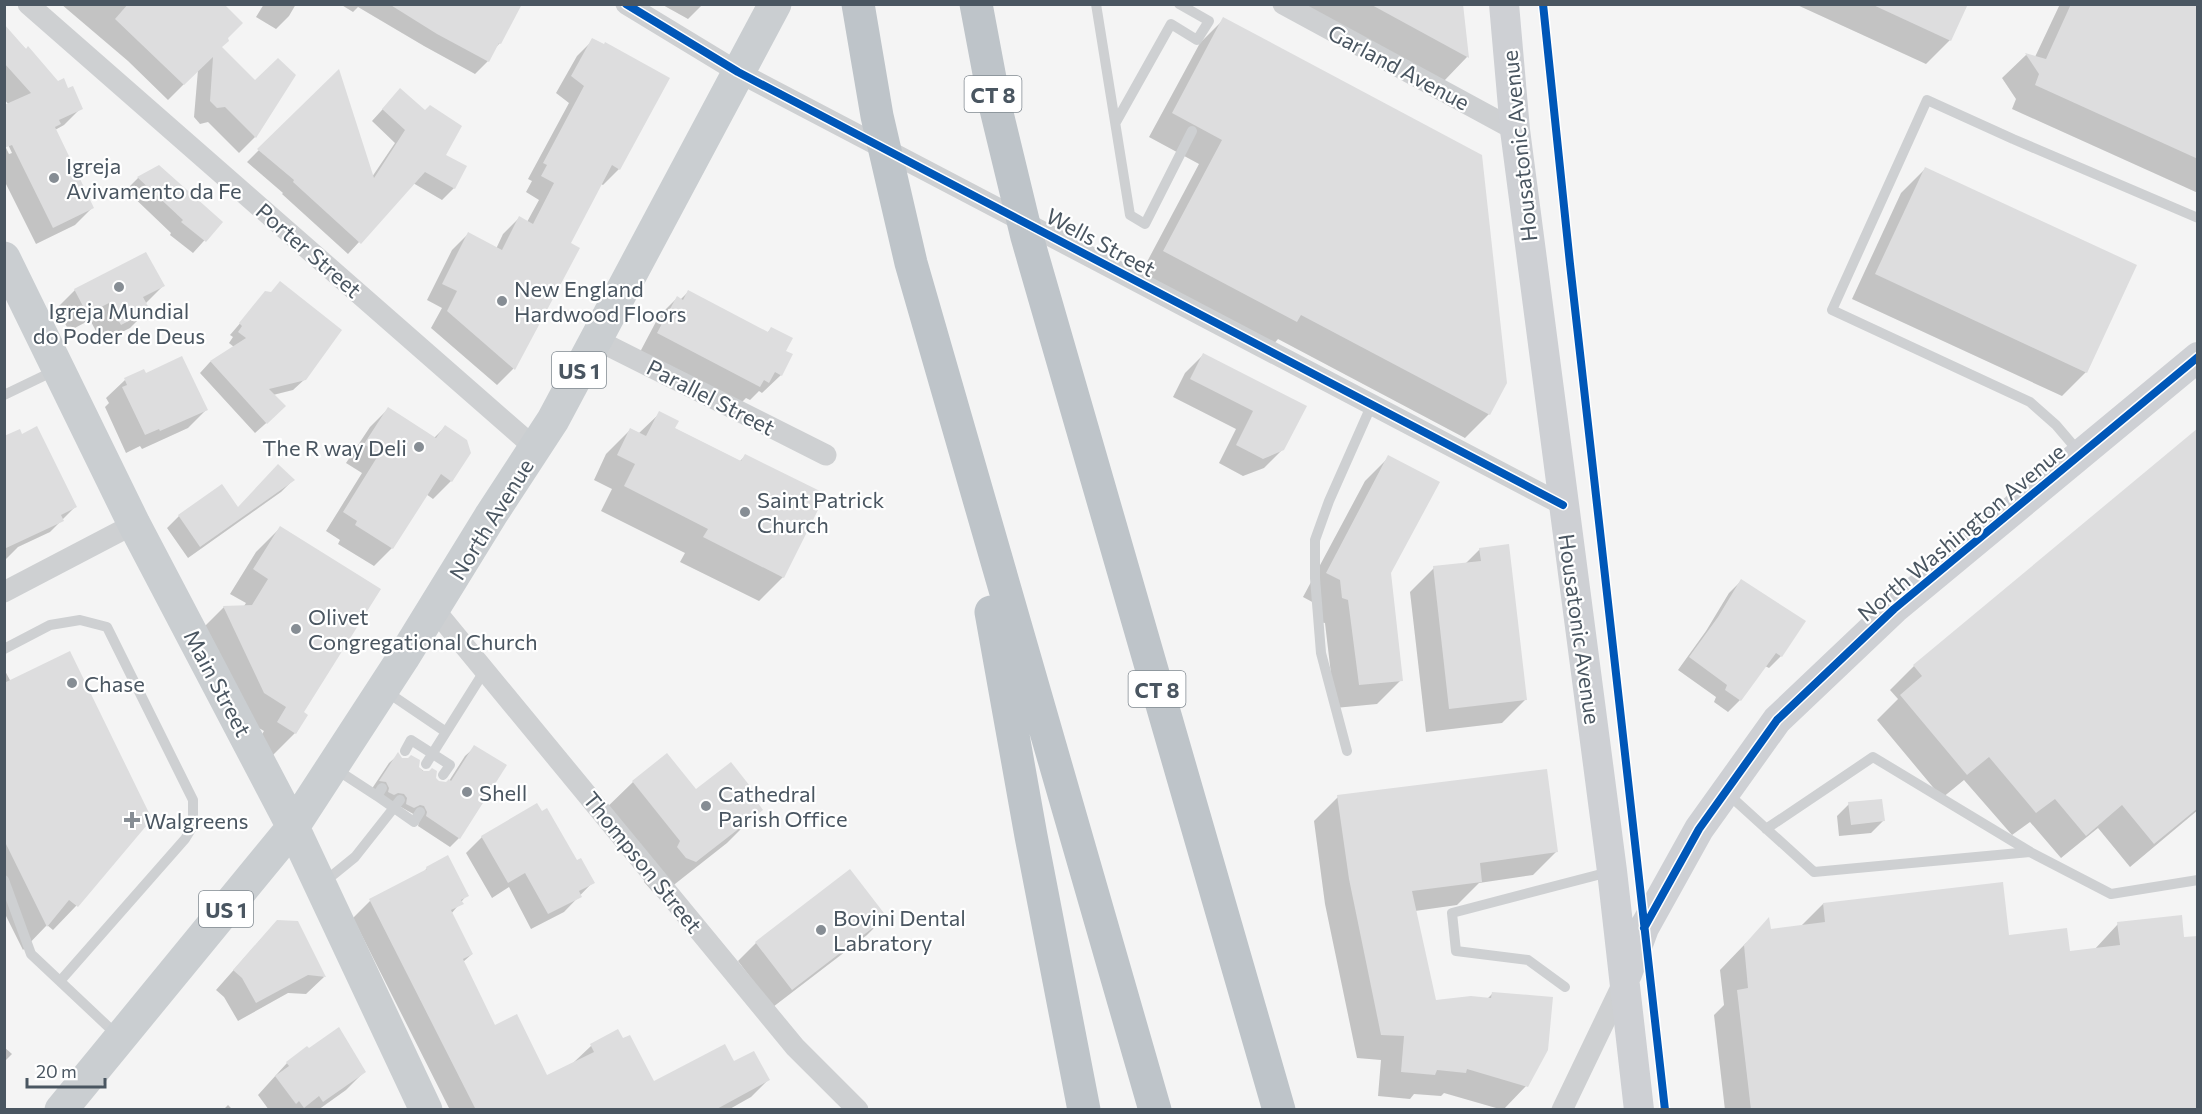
<svg xmlns="http://www.w3.org/2000/svg" width="2202" height="1114" font-family="Commissioner,sans-serif">
<style>
.shadow{fill:#0003}
.building{fill:#ddddde}
.lines{fill:none;stroke-linecap:round;stroke-linejoin:round}
.lane{stroke:#ced0d2;stroke-width:10}
.street{stroke:#ced0d2;stroke-width:21}
.secondary{stroke:#ced0d4;stroke-width:30}
.primary{stroke:#caced1;stroke-width:33}
.highway{stroke:#bec4c9;stroke-width:33}
.cycleway-casing{stroke:#fff;stroke-width:11}
.cycleway{stroke:#0057b8;stroke-width:8}
.poi-dot{fill:#868d94;stroke:#fff;stroke-width:2}
.labels{text-anchor:middle;dominant-baseline:central;stroke-width:4.5;stroke-linejoin:round;paint-order:stroke}
.shield{fill:#fff;stroke:#808990;stroke-width:1.5}
.shield-label{font-size:21px;font-weight:bold;fill:#4a5661}
.street-label{font-size:22px;fill:#4a5661;stroke:#fff}
.poi-label{font-size:22px;fill:#4a5661;stroke:#fff;text-anchor:start}
</style>
<rect width="100%" height="100%" fill="#f4f4f4"/>
<path class="shadow" d="M61,4H217L226,38L220,47L255,137L239,153L208,122L200,124L194,117L198,70L168,100L128,61Z
M264,4H296L289,16L276,29L256,17Z
M340,4H521L500,43L494,49L488,61L475,74L424,46L358,7L353,12Z
M661,4H703L688,19Z
M1301,4H1461L1467,57L1444,81Z
M1795,4H1966L1950,40L1926,64Z
M2060,4H2198V193L2012,109L2016,99L2002,78L2026,55L2035,57Z
M1224,19L1489,414L1465,438L1278,339L1272,346L1140,275L1199,164L1149,137L1200,43Z
M4,26L81,108L64,125L55,130L92,208L75,225L36,244L4,180V144L9,154L12,153L4,136L9,105L4,99Z
M593,40L619,169L603,185L601,184L569,244L578,248L513,369L497,385L431,328L442,308L427,300L452,250L468,234L496,249L503,234L519,218L527,222L539,200L526,192L532,181L528,179L569,103L556,93L577,56Z
M338,71L372,177L395,143L372,121L400,90L444,155L454,188L442,200L413,183L348,254L282,194L283,193L247,162Z
M159,167L221,222L193,253L170,235L171,233L126,190L138,178Z
M1925,169L2086,372L2062,396L1852,299L1901,193Z
M163,286L145,304L148,310L130,328L102,342L90,320L69,331L57,308L75,290Z
M688,292L767,333L771,329L784,351L781,375L762,393L759,391L750,400L746,398L740,404L640,352L659,316L677,298L680,300Z
M266,293L305,379L293,390L273,395V417L255,433L200,373L210,362L234,347L229,343L233,337L230,335Z
M1203,355L1305,406L1283,449L1264,468L1243,476L1219,463L1236,429L1173,397L1185,373Z
M143,371L145,375L206,410L188,428L142,449L140,446L126,453L105,407L109,403L106,398L125,380Z
M388,409L434,438L445,427L451,481L433,499L426,494L392,548L374,566L338,544L340,540L326,531L362,473L346,463L370,427Z
M660,413L673,428L739,462L746,455L783,577L759,601L680,562L685,553L601,511L612,489L594,480L606,454L630,430L638,434Z
M2198,430V810L2130,867L2098,828L2061,858L2030,822L2012,835L1964,780L1942,798L1877,720L1898,699L1890,690L1914,666Z
M4,437L75,507L50,532L18,547L4,561Z
M1389,457L1390,572L1401,680L1377,704L1335,708L1325,623L1318,622L1316,604L1303,597L1365,481Z
M293,480L281,492L188,558L167,528L179,516L238,508Z
M280,528L302,713L306,715L295,733L271,757L254,747L264,731L240,717L200,631L224,607L244,606L246,603L230,594L256,552Z
M1480,549L1526,699L1502,723L1426,732L1410,592L1434,568L1465,564Z
M1741,581L1781,656L1769,668L1765,666L1740,700L1728,712L1714,702L1716,697L1678,670L1706,631L1729,593Z
M4,669L11,682L151,818L76,906L53,930L47,925L23,950L4,912Z
M475,747L459,838L450,847L418,826L419,822L415,815L371,790L389,763L398,755L401,759L418,767L442,784L449,781L465,756Z
M633,782L756,804L761,809L727,843L661,895L652,891L644,882L646,876L599,815Z
M1338,797L1557,851L1533,875L1479,883L1457,905L1415,911L1435,1002L1487,999L1493,993L1526,1086L1503,1110L1444,1093L1441,1096L1414,1094L1410,1099L1378,1096L1381,1060L1357,1058L1325,904L1314,821Z
M1849,804L1883,821L1871,833L1839,836L1837,816Z
M482,837L577,862L593,882L564,912L531,929L509,887L492,898L466,853Z
M427,868L467,895L451,914L472,954L463,962L495,1027L546,1077L573,1063L591,1046L617,1031L654,1083L733,1063L768,1080L751,1097L728,1110H450L353,918L370,901L422,874Z
M1823,904L2008,936L2068,953L2094,950L2118,924L2182,939L2198,1110H1725L1714,1015L1724,1005L1720,970L1746,943L1769,930L1801,926Z
M885,917L867,935L773,1007L738,961L756,943Z
M277,921L324,977L306,994L288,993L238,1021L224,997L216,990Z
M4,1047L12,1054L4,1062Z
M287,1063L364,1072L346,1090L318,1110H269L258,1095Z
M228,1105L233,1110H223Z"/>
<path class="building" d="M128,4H224L243,23L228,38L229,41L222,47L255,80L278,58L296,75L256,138L225,107L217,108L210,101L213,57L184,85L115,19Z
M389,4H522L501,44L499,43L489,62L437,34Z
M1370,4H1463L1469,58Z
M1871,4H1968L1951,41Z
M2071,4H2198V159L2035,85L2039,74L2025,53L2046,59Z
M1223,17L1482,155L1507,383L1490,415L1301,315L1297,322L1163,251L1222,140L1172,113Z
M4,24L26,49L28,46L58,81L64,78L68,88L73,86L83,109L59,120L61,124L55,127L94,208L53,228L12,145L4,148V105L31,93L4,63Z
M592,38L604,44L605,42L670,78L620,170L612,165L571,243L580,248L515,370L447,311L457,291L442,284L468,232L502,250L519,216L533,224L554,183L541,176L547,165L543,163L584,86L571,76Z
M339,69L374,178L405,130L382,109L400,88L425,110L430,105L462,126L446,155L467,166L455,189L425,172L361,244L293,182L294,180L257,149Z
M159,165L223,222L206,242L181,222L183,220L137,177Z
M1925,167L2137,265L2087,373L1875,274Z
M146,252L165,286L143,297L150,310L121,325L109,303L87,314L74,289Z
M280,281L342,330L306,380L269,389L286,406L267,424L210,361L246,338L238,332L242,326L239,323L265,291L271,292Z
M688,290L768,332L771,327L793,338L786,351L793,354L782,376L775,372L769,383L764,380L760,387L657,333L677,296L683,300Z
M1203,353L1307,406L1284,450L1263,459L1236,445L1253,411L1190,379Z
M182,356L208,410L160,431L159,429L145,435L122,387L127,385L124,378L144,369L146,373Z
M388,407L436,438L445,425L467,440L471,453L452,482L441,474L393,549L355,525L357,521L343,512L379,454L364,444Z
M659,411L679,421L675,428L741,461L745,454L826,494L784,578L703,537L708,529L624,486L635,464L617,455L630,428L646,436Z
M37,426L77,507L61,515L64,521L4,549V436L20,429L22,434Z
M2198,428V808L2154,844L2122,805L2086,836L2055,799L2036,813L1989,757L1967,775L1900,695L1922,676L1913,665Z
M1388,455L1440,482L1391,573L1403,681L1359,685L1348,600L1342,598L1340,580L1326,573Z
M278,464L295,480L200,547L178,515L222,484L238,507Z
M280,526L381,589L304,712L308,715L296,734L277,722L286,707L264,693L223,606L252,605L268,579L253,569Z
M1509,544L1527,700L1449,709L1433,566L1481,561L1479,548Z
M1741,579L1806,621L1782,657L1776,653L1741,701L1725,690L1727,685L1689,657L1718,617Z
M70,651L152,819L78,907L69,900L47,927L4,840V683Z
M474,745L507,765L460,839L426,816L427,812L424,806L420,805L414,808L406,804L407,798L404,794L398,793L394,795L388,792L389,788L386,782L379,781L398,752L402,758H408L411,755L420,760L419,767L423,771H429L432,768L437,771L436,778L439,781L446,782L449,779L451,781Z
M667,753L696,789L731,762L761,800L758,803L763,810L696,862L686,858L677,847L680,841L632,781Z
M1547,769L1558,852L1480,863L1482,882L1412,891L1436,1000L1471,996L1491,998L1492,992L1553,997L1548,1050L1528,1087L1467,1069L1466,1073L1437,1070L1435,1075L1401,1072L1404,1036L1381,1035L1349,879L1337,795Z
M1882,799L1885,821L1851,825L1848,802Z
M537,803L542,811L547,808L577,860L581,858L595,883L579,891L582,897L548,914L525,873L508,883L481,836Z
M448,855L469,896L461,900L464,904L451,910L473,954L463,959L495,1025L517,1014L547,1075L594,1052L590,1044L618,1029L623,1038L630,1035L654,1081L725,1044L734,1061L754,1051L770,1080L715,1110H476L369,899L427,869L426,867Z
M850,869L887,917L792,990L755,942Z
M2003,882L2009,935L2067,928L2070,951L2120,945L2117,922L2182,915L2184,937L2198,936V1110H1751L1737,990L1748,988L1744,945L1769,917L1771,929L1825,922L1823,903Z
M277,920L298,921L326,977L308,975L256,1003L242,978L233,970Z
M339,1027L366,1072L323,1102L319,1096L304,1108L299,1101L296,1104L275,1076L289,1066L286,1062L307,1046L309,1048Z"/>
<g class="lines">
<path class="lane" d="M1096,4L1130,215L1145,224L1192,131
M1116,122L1171,24L1197,40L1209,21L1179,4
M4,395L56,370
M2079,452L2056,425L2030,402L1832,310L1927,100L2013,139L2198,218
M4,649L50,625L80,620L107,627L193,800V826L185,839L61,980
M387,692L446,732
M405,751L411,740L450,765L443,775
M1347,751L1321,653L1315,578V540L1329,501L1372,404
M426,764L485,670
M334,768L377,796
M382,788L377,796L414,822L420,812
M1728,794L1814,872L2030,852L2111,894L2198,880
M1766,829L1873,757L2032,853
M4,880L31,954L117,1035
M323,883L355,857L400,800
M1565,987L1528,960L1456,951L1452,913L1609,872"/>
<path class="street" d="M28,4L535,448
M626,4L738,72L1563,505
M1283,4L1515,130
M595,339L826,455
M4,592L134,524
M434,609L795,1047L858,1110
M1562,1110L1624,981"/>
<path class="secondary" d="M1504,4L1515,130L1612,871L1639,1110
M1627,974L1644,928L1699,829L1777,720L1894,609L2198,357"/>
<path class="primary" d="M4,258L134,524L293,827L426,1110
M61,1110L293,827L403,658L491,515L553,420L775,4"/>
<path class="highway" d="M858,4L877,116L911,263L1155,1110
M976,4L995,105L1027,237L1279,1110
M991,612L1031,836L1084,1110"/>
<g class="cycleway-casing">
<path id="cycleway" d="M626,4L738,72L1563,505
M1543,4L1570,264L1665,1110
M1644,928L1699,829L1777,720L1894,609L2198,357"/>
</g>
<use href="#cycleway" class="cycleway"/>
</g>
<g class="poi-dot">
<circle cx="54" cy="178" r="6"/>
<circle cx="119" cy="287" r="6"/>
<circle cx="502" cy="301" r="6"/>
<circle cx="419" cy="447" r="6"/>
<circle cx="745" cy="512" r="6"/>
<circle cx="296" cy="629" r="6"/>
<circle cx="72" cy="683" r="6"/>
<circle cx="467" cy="792" r="6"/>
<circle cx="706" cy="806" r="6"/>
<path d="M129 811h6v6h6v6h-6v6h-6v-6h-6v-6h6z"/>
<circle cx="821" cy="930" r="6"/>
</g>
<g class="labels">
<g class="shield">
<rect x="964.5" y="76" width="57" height="36" rx="4.5"/>
<rect x="552" y="352" width="54" height="36" rx="4.5"/>
<rect x="1128.5" y="671" width="57" height="36" rx="4.5"/>
<rect x="199" y="891" width="54" height="36" rx="4.5"/>
</g>
<g class="shield-label">
<text x="993" y="94">CT 8</text>
<text x="579" y="370">US 1</text>
<text x="1157" y="689">CT 8</text>
<text x="226" y="909">US 1</text>
</g>
<g class="street-label">
<text transform="translate(1399 67) rotate(28)">Garland Avenue</text>
<text transform="translate(1519 146) rotate(-96)">Housatonic Avenue</text>
<text transform="translate(1101 242) rotate(28)">Wells Street</text>
<text transform="translate(309 250) rotate(41)">Porter Street</text>
<text transform="translate(711 397) rotate(27)">Parallel Street</text>
<text transform="translate(491 519) rotate(-58)">North Avenue</text>
<text transform="translate(1961 532) rotate(-40)">North Washington Avenue</text>
<text transform="translate(1580 629) rotate(82)">Housatonic Avenue</text>
<text transform="translate(218 683) rotate(62)">Main Street</text>
<text transform="translate(643 862) rotate(51)">Thompson Street</text>
</g>
<g class="poi-label">
<text x="66" y="165">Igreja<tspan x="66" dy="25">Avivamento da Fe</tspan></text>
<text x="514" y="288">New England<tspan x="514" dy="25">Hardwood Floors</tspan></text>
<text x="119" y="310" text-anchor="middle">Igreja Mundial<tspan x="119" dy="25">do Poder de Deus</tspan></text>
<text x="407" y="447" text-anchor="end">The R way Deli</text>
<text x="757" y="499">Saint Patrick<tspan x="757" dy="25">Church</tspan></text>
<text x="308" y="616">Olivet<tspan x="308" dy="25">Congregational Church</tspan></text>
<text x="84" y="683">Chase</text>
<text x="479" y="792">Shell</text>
<text x="718" y="793">Cathedral<tspan x="718" dy="25">Parish Office</tspan></text>
<text x="144" y="820">Walgreens</text>
<text x="833" y="917">Bovini Dental<tspan x="833" dy="25">Labratory</tspan></text>
</g>
</g>
<rect width="2202" height="1114" fill="none" stroke="#4a5661" stroke-width="12"/>
<path d="M27 1078v9h78v-9" fill="none" stroke="#4a5661" stroke-width="3"/>
<text x="36" y="1078" font-size="18" fill="#4a5661" stroke="#ffffff" stroke-width="4.5" paint-order="stroke">20 m</text>
</svg>
